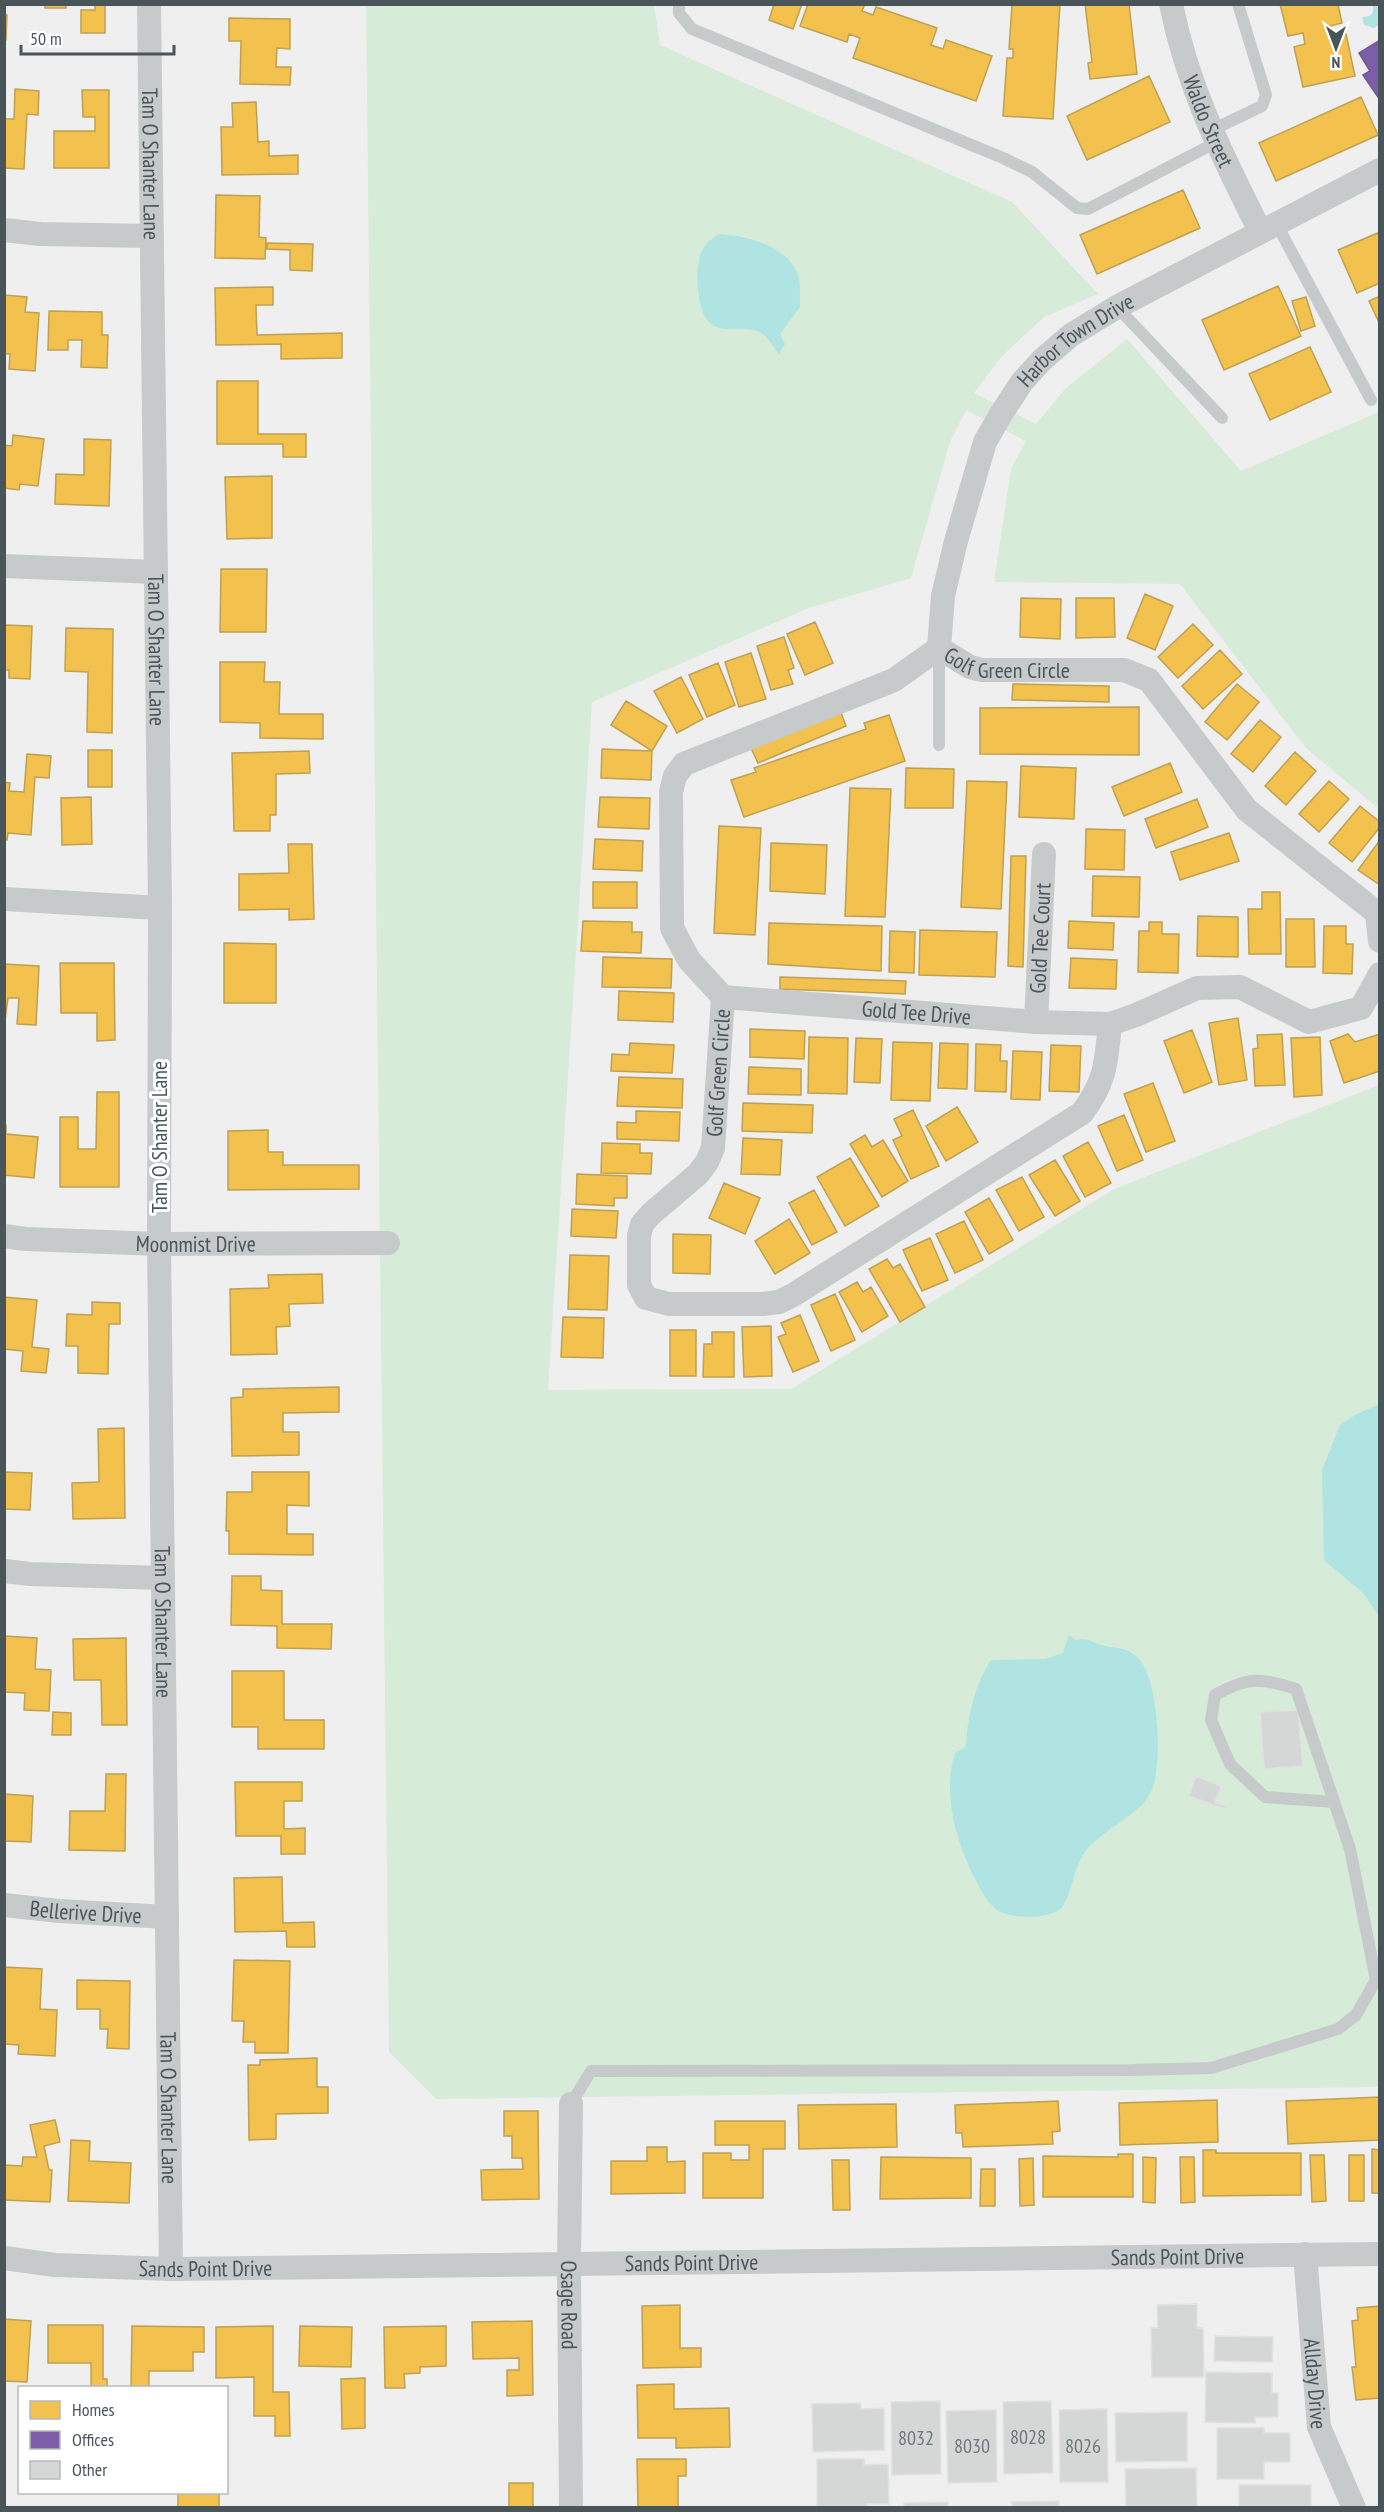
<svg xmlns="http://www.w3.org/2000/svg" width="1384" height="2512" font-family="'PT Sans Narrow',sans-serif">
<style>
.green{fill:#d6ecd9}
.water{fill:#afe4e2}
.homes{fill:#f2c14e;stroke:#bfa151;stroke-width:1.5}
.offices{fill:#7b5ea7;stroke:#6c5b90;stroke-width:1.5}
.building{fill:#d5d7d7;stroke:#e1e1e2;stroke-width:1.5}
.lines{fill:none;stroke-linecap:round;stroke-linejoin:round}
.service{stroke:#c7caca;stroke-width:12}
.minor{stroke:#c7caca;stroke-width:24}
.labels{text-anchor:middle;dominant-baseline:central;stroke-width:6;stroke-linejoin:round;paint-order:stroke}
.number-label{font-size:20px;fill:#6e777a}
.street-label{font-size:22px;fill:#495559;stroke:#fff}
</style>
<rect width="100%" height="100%" fill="#efefef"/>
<path class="green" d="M366,5H654L660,45L1012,202L1098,294L1044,317L1002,356L974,393L1036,424L1065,389L1127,339L1241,471L1379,412V809L1306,748L1180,584L994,582L1011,469L1026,441L966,410L950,442L911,578L809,608L592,702L548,1390L791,1389L1114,1189L1379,1085V2087L436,2099L389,2052Z"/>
<path class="water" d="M1373,5H1379V25L1374,28L1364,25L1362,17L1370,16L1373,12Z
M718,234C745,235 787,245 798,275C801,283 799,298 800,307L780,334L785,344L779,354C774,348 768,337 761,333C746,324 728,334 712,325C696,315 694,266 702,251C705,244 712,239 718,234Z
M1379,1404V1616L1364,1594L1324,1560L1322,1470L1340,1425L1355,1415Z
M1069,1635L1075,1640C1091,1637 1092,1643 1105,1646C1119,1649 1127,1647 1138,1658C1159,1678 1164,1769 1150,1794C1141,1812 1104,1830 1088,1848C1073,1865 1073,1891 1063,1906C1053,1920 1009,1920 996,1909C986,1901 981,1890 975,1879C956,1841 942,1794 955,1753L966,1747C967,1719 975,1684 991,1660L1045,1659L1063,1653Z"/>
<path class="homes" d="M45,4H66V8H45Z
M95,4H105V33H81V10H95Z
M774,4H802L793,29L769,20Z
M808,4H865L862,11L873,15L876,7L937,28L931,45L943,49L946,40L992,56L976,101L853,58L860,38L849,34L847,42L800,26Z
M1012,4H1060L1053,119L1003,116L1007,58H1013V49H1009Z
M1085,4H1129L1137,74L1090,79L1088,63L1092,62Z
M1280,4H1338L1342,23L1330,26L1333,37L1346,34L1355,76L1303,87L1294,47L1305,44L1303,33L1288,36Z
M4,15H7L6,40H4Z
M229,18L290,19V49L277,48L276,67H291L290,85L240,84L241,41H229Z
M1149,76L1170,122L1087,160L1067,116Z
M15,89L39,91L38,115L27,114L24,169L4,168V119H14Z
M82,90H109V168H54V131H95V117H83Z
M1361,97L1378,135L1276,181L1259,143Z
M256,102L258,142L269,141V156L298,155V174L222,175L221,127H233L232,103Z
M1183,190L1200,228L1097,274L1080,235Z
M216,195L260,196L259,237L266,238L265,259L215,258Z
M1380,232V283L1357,293L1338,250Z
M267,243L313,244L312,271L290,270V250L267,249Z
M1278,286L1301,336L1224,370L1202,320Z
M273,287V305H256L257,335L342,333V358L281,359V344L216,345L215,288Z
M4,295L27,297L25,312L39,313L35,371L9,369L10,354H4Z
M1380,296V325L1369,301Z
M1306,297L1315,326L1301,331L1292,301Z
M49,311L102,312V335H108L107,368L81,367L82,340H68V350H48Z
M1310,347L1331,392L1270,420L1249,374Z
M217,381H258V434H306V457H283V444H217Z
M13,435L44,439L38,486L20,484L19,490L4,488V445L12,446Z
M84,439L111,440L109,506L55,504L56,474L84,475Z
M272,476V538L227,539L225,477Z
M221,569H267L266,632H220Z
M1145,594L1173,606L1155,650L1127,638Z
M1021,598L1061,599L1060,639L1020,637Z
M1076,598H1114L1115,637L1076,638Z
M815,622L833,663L805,675L787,634Z
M1193,624L1213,645L1178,678L1158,657Z
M4,625L32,626L30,679L9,678V670H4Z
M66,628L113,629L112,733L87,732L88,672L65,671Z
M784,637L794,668L788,670L793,684L771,690L757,646Z
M1220,650L1242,674L1203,709L1182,686Z
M751,653L766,699L739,707L725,662Z
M220,662H265L264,682H280L279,714H323V739L260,738V723L220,722Z
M718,663L735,705L707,717L689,675Z
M681,677L703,719L677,733L654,691Z
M1013,684L1109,686V702L1012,700Z
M1237,684L1259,702L1227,740L1205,722Z
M626,701L667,726L652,751L611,725Z
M1139,707V755L980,754V708Z
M840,710L846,726L758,763L751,748Z
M889,715L905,761L744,817L731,780L756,772L754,768L866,729L864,723Z
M1260,720L1281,737L1253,772L1231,754Z
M602,749L652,751L651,780L601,778Z
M88,750H112V787H88Z
M309,751L310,773L276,774V815H270V831H234L232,753Z
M1295,752L1316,771L1286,805L1265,786Z
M27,754L51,756L49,778L35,777L31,835L8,833L7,840H4V782L10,783L9,791L24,792Z
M1170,763L1182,792L1124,816L1112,787Z
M1021,766L1076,768L1074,819L1019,817Z
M906,768L954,769L953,808H905Z
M967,781L1007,782L1001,909L961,907Z
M1329,781L1349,799L1319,832L1299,814Z
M850,788L891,789L885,917L845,916Z
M91,797L92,844L62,845L61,798Z
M600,797L650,798L649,829L598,827Z
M1197,799L1208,827L1156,848L1145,819Z
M1360,806L1380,822V827L1352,862L1329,843Z
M719,826L761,828L755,935L714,933Z
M1086,829L1125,830L1124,870L1085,869Z
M1229,833L1239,861L1180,880L1171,852Z
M595,839L643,841L642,871L593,869Z
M1380,840V885L1358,870Z
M771,843L827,845L825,894L770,891Z
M288,844H312L314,919L289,920V909L239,910V874L289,873Z
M1011,856H1026L1023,967L1008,966Z
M1093,876L1140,877L1139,917L1092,916Z
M593,882H637V908H593Z
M1262,892H1280L1281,954H1249L1248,909H1262Z
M1198,916L1238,917V957L1197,956Z
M1286,919H1314L1315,967H1286Z
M583,921L632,922V932H642L641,953L581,951Z
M1069,921L1114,923L1113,950L1068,948Z
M1149,922H1162V934H1179L1178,973L1138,972L1139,931H1149Z
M769,923L882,926L881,971L768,964Z
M1324,926H1346V944H1353L1352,974L1323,973Z
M920,930L997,932L995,977L919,975Z
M890,931L915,932L914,973L889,972Z
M224,943L276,944V1003H224Z
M603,957L672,959L671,988L602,987Z
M1071,958L1117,960L1116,989L1069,988Z
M60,963H114L115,1040L97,1041V1013H61Z
M4,964L39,966L36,1025L17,1024L19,998H8L4,1028Z
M780,977L906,981L905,994L780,989Z
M619,991L674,993L673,1022L618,1020Z
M1238,1018L1247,1080L1219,1085L1209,1023Z
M750,1029L805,1031L804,1059L750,1057Z
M1192,1030L1212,1082L1184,1093L1164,1041Z
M1282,1034L1285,1085L1255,1086L1253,1049L1258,1048L1257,1035Z
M1348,1034L1355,1042L1380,1034V1071L1344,1083L1330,1041Z
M809,1037L848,1038L847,1094L808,1093Z
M1320,1037L1322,1095L1294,1097L1291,1038Z
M856,1038L882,1039L880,1083L854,1082Z
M893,1042L932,1043L930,1101L891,1100Z
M630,1043L674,1045L672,1073L611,1071L612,1054L629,1055Z
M940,1043L968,1044L967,1089L938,1088Z
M976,1044L1001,1045L1000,1061H1007L1006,1092L975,1091Z
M1051,1045L1081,1046L1079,1092L1049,1091Z
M1013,1051L1042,1052L1040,1100L1011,1099Z
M749,1067L801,1069V1095L748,1094Z
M619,1077L683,1079L682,1108L617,1106Z
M1153,1083L1175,1141L1146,1152L1124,1094Z
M97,1092H119V1187H60V1117H78V1149H96Z
M743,1103L813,1105L812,1133L742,1131Z
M957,1107L978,1142L946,1161L926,1126Z
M913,1110L939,1166L911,1179L893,1140L902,1136L894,1119Z
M636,1111L680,1112L679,1141L617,1139V1122L636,1123Z
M1124,1115L1143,1160L1117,1171L1098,1126Z
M4,1125H6V1134L38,1137L34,1178L4,1175Z
M268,1130V1152H283V1165H359V1189L228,1190V1131Z
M865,1135L872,1147L883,1140L908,1181L882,1197L850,1144Z
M743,1138L782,1140L780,1175L741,1174Z
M1088,1142L1111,1183L1085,1197L1063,1156Z
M602,1143L640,1144V1153H652L651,1174L601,1173Z
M850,1158L879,1206L845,1226L817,1177Z
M1055,1160L1080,1201L1055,1216L1029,1175Z
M577,1174L627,1176V1198H614V1206L576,1204Z
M1022,1177L1044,1217L1019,1231L996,1190Z
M724,1183L760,1198L745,1234L709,1218Z
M814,1190L837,1232L812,1245L789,1203Z
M989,1198L1013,1240L989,1254L965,1212Z
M572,1209L618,1211L616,1238L571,1236Z
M789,1219L810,1253L775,1274L755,1241Z
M964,1221L983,1260L955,1273L936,1234Z
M673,1234L711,1235L710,1274L673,1273Z
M930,1238L948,1280L922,1291L903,1250Z
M570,1255L609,1256L607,1310L568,1309Z
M887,1259L893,1268L900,1264L925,1307L900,1322L869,1269Z
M322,1274L323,1303L289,1304L290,1326L276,1327L277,1354L231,1355L230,1289L269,1288L268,1275Z
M857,1282L863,1292L871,1287L888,1316L862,1332L839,1292Z
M835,1294L855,1340L831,1351L811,1305Z
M4,1297L37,1300L32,1347L49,1349L46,1373L21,1371L23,1351L4,1349Z
M92,1302L120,1303V1324H109L108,1374L78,1373V1346H66L67,1314L92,1315Z
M800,1315L819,1361L793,1372L778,1337L786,1334L781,1323Z
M563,1317L604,1318L603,1358L561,1357Z
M771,1326L772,1376L744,1377L742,1327Z
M670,1330H696V1376H670Z
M712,1332H734V1377H703L704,1344H712Z
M339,1387V1412L283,1413V1432H299V1455L232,1456L231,1398L243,1397V1389Z
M124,1428L125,1518L73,1519L72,1483L99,1482L98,1429Z
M4,1472L32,1473L30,1510L4,1509Z
M252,1472H309V1506L287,1505V1534H313V1555L229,1554V1531H226L227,1492H252Z
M232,1576H261V1590L282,1591V1624H332L331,1649L277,1648V1626L231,1625Z
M4,1636L37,1638L35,1669L51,1670L49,1711L24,1710L25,1693L4,1692Z
M126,1638L127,1725H102L101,1680H74L73,1639Z
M232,1671H284V1720H324V1749H258V1727H232Z
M53,1712L71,1713V1735H52Z
M106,1774H126L125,1851L69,1850L70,1811H105Z
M235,1782H302V1801H284V1829L305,1828V1854H281V1836H236Z
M4,1794L33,1796L31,1842L4,1841Z
M282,1877L283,1923L314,1922L315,1947H287L286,1931L235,1932L234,1878Z
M234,1960L290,1961L288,2053H255V2042H243L244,2021H232Z
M4,1967L42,1969L40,2009L57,2010L55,2056L18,2054L19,2045L4,2044Z
M77,1980L130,1981L129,2049L107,2048L108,2029H100V2009H77Z
M317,2058V2087H328V2113L276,2114V2139L249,2140L248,2065H260V2060Z
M1380,2097V2140L1288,2144L1286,2101Z
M1217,2100L1218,2142L1120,2145L1119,2103Z
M1058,2101L1060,2131L1052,2132L1053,2144L963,2147L962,2133H956L955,2105Z
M896,2104L897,2147L799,2149L798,2105Z
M504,2111H538L539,2199L482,2200L481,2170L523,2169L522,2158H512V2136H504Z
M55,2120L60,2142L44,2146L49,2170H52L50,2202L4,2200V2165L22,2166L23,2157H37L30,2125Z
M715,2121H785V2149H763V2198H703V2153H731V2160H749V2145H715Z
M71,2140L90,2141L89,2161L131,2163L129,2203L68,2201Z
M647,2147H667V2162L685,2161V2193L611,2194V2161H647Z
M1372,2149L1380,2150V2193H1372Z
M1203,2150H1216V2153H1301V2195L1203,2196Z
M1118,2154H1133V2197H1043V2156L1118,2157Z
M1310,2155H1324L1326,2201L1312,2202Z
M1349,2155H1364V2201H1349Z
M881,2157L971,2158V2198L880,2199Z
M1143,2157L1156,2158L1155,2203L1143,2202Z
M1180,2157H1194L1195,2202L1181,2203Z
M1033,2158L1034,2205L1020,2206L1019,2159Z
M832,2160H849L850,2210H833Z
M981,2169H995V2206H980Z
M680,2305V2348H701V2367L643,2368L642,2306Z
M1380,2306V2398L1356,2400L1352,2367H1356L1352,2321L1358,2320L1357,2308Z
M4,2319L31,2321L27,2382L4,2381Z
M532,2321L533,2395L507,2396V2370H519V2358L473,2359L472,2322Z
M48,2325H103V2379H107V2388H91V2363H48Z
M132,2326L204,2327V2352H193V2371H149V2387H131Z
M273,2326V2392H289L290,2436H275V2416H254V2377L216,2378V2327Z
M300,2326L352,2327L351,2367L299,2366Z
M446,2326V2366L420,2367V2373L404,2374L405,2388H385L384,2327Z
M365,2378V2428L342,2429L341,2379Z
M674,2384V2409L729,2408L730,2447L676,2448V2438H638L637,2385Z
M637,2459H686V2476H678V2508H638Z
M509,2483H533V2508H509Z
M178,2492H219V2508H178Z"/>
<path class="offices" d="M1380,40V100L1363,75L1370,71L1359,53Z"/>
<path class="building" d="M1298,1710L1303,1766L1264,1769L1260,1712Z
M1196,1776L1221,1786L1215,1802L1226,1806L1225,1809L1189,1796Z
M1197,2304V2328H1203L1204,2377H1152L1151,2328H1158L1157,2305Z
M1215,2336L1273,2337L1272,2362L1214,2361Z
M1206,2372L1272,2373V2393H1278V2417H1255V2423L1205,2422Z
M940,2401L941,2474L892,2475L891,2402Z
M1051,2401L1053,2473L1004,2474L1003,2402Z
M860,2403L861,2409L884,2408V2450L813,2452L812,2404Z
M1107,2409L1108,2482H1060L1059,2410Z
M996,2410L997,2482L948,2483L946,2411Z
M1187,2412V2461L1116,2462L1115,2413Z
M1217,2428H1264V2433H1290V2462H1264V2479H1217Z
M817,2459H864V2465L888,2464L889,2504H867V2508H817Z
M1196,2468L1197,2508H1126L1125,2469Z
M1239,2485H1311V2508H1239Z
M1059,2501V2508H1012V2502Z
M948,2502V2508H904V2503Z"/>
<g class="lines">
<path class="service" d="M679,4V13L692,29L1003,158L1032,172L1077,208L1088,209L1215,143
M1210,131L1262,106L1266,95L1238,4
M1276,223L1371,400
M1117,307L1222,418
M939,648V745
M571,2104L591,2071L1131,2070L1211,2068L1338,2029L1356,2015L1376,1980L1350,1849L1296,1689C1260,1677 1248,1677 1215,1695L1211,1720L1230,1764L1265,1797L1334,1802"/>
<g class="minor">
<path id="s1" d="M149,4L160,908L159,1244L171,2269"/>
<path id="s2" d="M1171,4C1188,89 1222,155 1260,231"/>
<path d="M4,230L40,234L151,236"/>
<path d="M4,566L156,572"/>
<path id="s3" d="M939,648L943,596L956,541L985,442L1001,414L1022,382L1042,360L1071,335L1117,307L1380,170"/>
<path d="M4,899L160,908"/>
<path id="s4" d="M723,997L1036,1022L1110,1024L1136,1015L1197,988L1240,987L1309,1022L1361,1008L1380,974"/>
<path id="s5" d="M1036,1022L1044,854"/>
<path id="s6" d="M1110,1024C1106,1063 1106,1081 1082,1113L793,1295L779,1302L763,1304H669L646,1298L639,1285V1236L642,1224L651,1214L698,1174L707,1162L713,1148L723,997L689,960L672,928L671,792L675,776L684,764L894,680L939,648L970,667L982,670H1124L1149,680L1247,810L1377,913L1380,941"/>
<path id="s7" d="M4,1236L26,1239L159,1244L388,1243"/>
<path d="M4,1571L30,1574L163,1578"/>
<path id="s8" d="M4,1905L59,1911L167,1917"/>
<path id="s9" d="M571,2104L569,2264L571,2508"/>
<path id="s10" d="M1305,2254L1319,2427L1354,2508"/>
<path id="s11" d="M4,2258L55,2265L171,2269L1380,2254"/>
</g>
</g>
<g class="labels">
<g class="number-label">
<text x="1028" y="2437">8028</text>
<text x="916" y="2438">8032</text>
<text x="972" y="2446">8030</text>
<text x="1083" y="2446">8026</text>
</g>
<g class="street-label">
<text stroke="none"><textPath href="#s2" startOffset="123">Waldo Street</textPath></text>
<text stroke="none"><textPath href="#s1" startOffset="160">Tam O Shanter Lane</textPath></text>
<text stroke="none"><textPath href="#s3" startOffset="351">Harbor Town Drive</textPath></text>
<text stroke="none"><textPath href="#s1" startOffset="646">Tam O Shanter Lane</textPath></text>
<text stroke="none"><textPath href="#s6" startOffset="1527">Golf Green Circle</textPath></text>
<text stroke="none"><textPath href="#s5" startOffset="84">Gold Tee Court</textPath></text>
<text stroke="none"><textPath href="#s4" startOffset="194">Gold Tee Drive</textPath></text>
<text stroke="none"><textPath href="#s6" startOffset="843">Golf Green Circle</textPath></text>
<text transform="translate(159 1137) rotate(-90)">Tam O Shanter Lane</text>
<text stroke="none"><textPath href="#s7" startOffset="192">Moonmist Drive</textPath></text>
<text stroke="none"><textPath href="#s1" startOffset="1618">Tam O Shanter Lane</textPath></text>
<text stroke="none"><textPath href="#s8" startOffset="82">Bellerive Drive</textPath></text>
<text stroke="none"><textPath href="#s1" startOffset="2104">Tam O Shanter Lane</textPath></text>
<text stroke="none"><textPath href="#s11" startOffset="1174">Sands Point Drive</textPath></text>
<text stroke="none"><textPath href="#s11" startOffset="688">Sands Point Drive</textPath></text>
<text stroke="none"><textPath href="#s11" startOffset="202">Sands Point Drive</textPath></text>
<text stroke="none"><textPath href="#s9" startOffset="201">Osage Road</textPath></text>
<text stroke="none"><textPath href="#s10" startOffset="130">Allday Drive</textPath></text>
</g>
</g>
<rect width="1384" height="2512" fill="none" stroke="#495559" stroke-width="12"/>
<rect x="18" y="2386" width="210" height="108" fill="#ffffff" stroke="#b6bbbd" stroke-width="1.5"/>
<rect x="30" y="2401" width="30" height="18" fill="#f2c14e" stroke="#b6bbbd" stroke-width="1.5"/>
<text x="72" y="2416" font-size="18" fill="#495559">Homes</text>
<rect x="30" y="2431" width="30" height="18" fill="#7b5ea7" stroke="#b6bbbd" stroke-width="1.5"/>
<text x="72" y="2446" font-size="18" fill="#495559">Offices</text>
<rect x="30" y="2461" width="30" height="18" fill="#d5d7d7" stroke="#b6bbbd" stroke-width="1.5"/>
<text x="72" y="2476" font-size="18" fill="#495559">Other</text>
<g transform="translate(1336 48) rotate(180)" stroke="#ffffff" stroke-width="4.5" paint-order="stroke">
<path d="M0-4.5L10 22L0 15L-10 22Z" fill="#495559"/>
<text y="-9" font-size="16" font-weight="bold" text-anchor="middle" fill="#495559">N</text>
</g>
<path d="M21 45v9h153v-9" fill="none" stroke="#495559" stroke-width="3"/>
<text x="30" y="45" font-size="18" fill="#495559" stroke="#ffffff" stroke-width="4.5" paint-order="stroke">50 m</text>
</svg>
